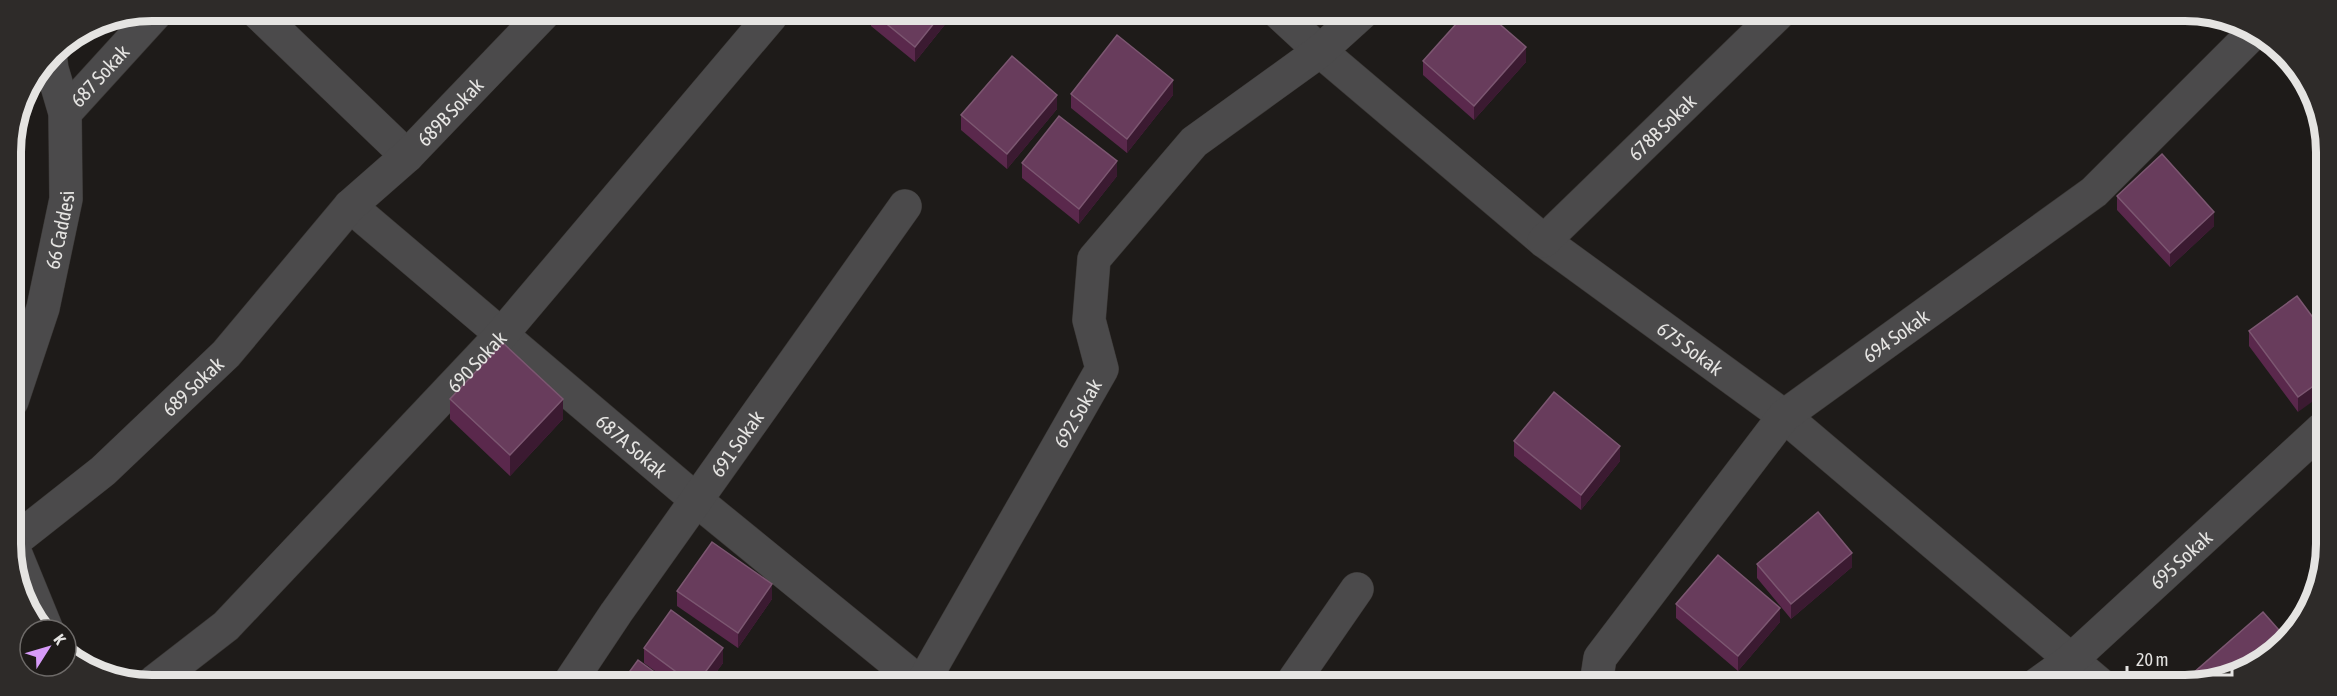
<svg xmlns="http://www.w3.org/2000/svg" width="2337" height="696" font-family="'Asap Condensed',sans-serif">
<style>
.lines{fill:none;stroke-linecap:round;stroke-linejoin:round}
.minor-casing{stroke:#3a3735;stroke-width:34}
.minor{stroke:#4b4a4b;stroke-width:33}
.wall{fill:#5a284c}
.shaded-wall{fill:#3b1a31}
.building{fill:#683c5c;stroke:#7c5771;stroke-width:1.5}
.labels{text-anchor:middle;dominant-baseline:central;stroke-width:4.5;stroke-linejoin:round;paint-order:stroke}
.street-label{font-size:20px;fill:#e5e4e2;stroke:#1e1b19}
.rim{fill:none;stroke:#e5e4e2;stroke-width:8}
</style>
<rect width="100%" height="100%" fill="#1e1b19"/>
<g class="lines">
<g class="minor-casing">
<g id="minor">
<path d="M256,11L407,156"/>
<path id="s1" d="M1279,13L1320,51L1544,241L1784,416L2101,685"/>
<path id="s2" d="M65,113L158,11"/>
<path id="s3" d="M350,206L707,509L919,682"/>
<path id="s4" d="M1544,241L1778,14"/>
<path id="s5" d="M12,401L43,308L66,199L65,113L52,69L50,54"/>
<path id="s6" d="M13,542L103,471L226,354L350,206L407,156L546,11"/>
<path d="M13,547L47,630"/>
<path id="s7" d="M155,681L226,626L502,334L771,16"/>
<path id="s8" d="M570,682L616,613L905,206"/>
<path id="s9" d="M923,682L1102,369L1089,320L1094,259L1194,142L1320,51L1362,13"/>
<path d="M1292,683L1357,589"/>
<path id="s10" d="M1596,684L1600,658L1784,416L2094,192L2252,34"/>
<path id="s11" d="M2036,685L2071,660L2322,429"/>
</g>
</g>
<use href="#minor" class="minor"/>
</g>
<path class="wall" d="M871,12H955L915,62L871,26Z
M1423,61L1526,62L1474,120L1423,75Z
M1071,94L1173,95L1127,153L1071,108Z
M1057,109L1007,169L961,130V115Z
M1022,163L1117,176L1079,224L1022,178Z
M2117,196L2214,226L2170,267L2117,210Z
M2249,331H2323L2298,412L2249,346Z
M450,399L563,419L510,476L450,419Z
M1514,441L1620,461L1581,510L1514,456Z
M1757,564L1852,567L1791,619L1757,578Z
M677,591L772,599L738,648L677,606Z
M1676,604L1780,622L1738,671L1676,618Z
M644,648L723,663L709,682H670L644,663Z"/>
<path class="shaded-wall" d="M943,12H955L915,62V47Z
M1891,14H1896L1891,19Z
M1526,47V62L1474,120V106Z
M1173,80V95L1127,153V139Z
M1057,95V109L1007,169V154Z
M1117,161V176L1079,224V209Z
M2214,212V226L2170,267V253Z
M2323,379V394L2298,412V397Z
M563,399V419L510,476V455Z
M1620,446V461L1581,510V495Z
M1852,553V567L1791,619V604Z
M772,584V599L738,648V633Z
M1780,608V622L1738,671V656Z
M723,648V663L709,682H698Z"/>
<path class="building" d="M872,12H943L915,47Z
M1465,14H1488L1526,47L1474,106L1423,61Z
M1117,35L1173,80L1127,139L1071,94Z
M1012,56L1057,95L1007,154L961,115Z
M1059,116L1117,161L1079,209L1022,163Z
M2162,154L2214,212L2170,253L2117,196Z
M2297,296L2323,331V379L2298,397L2249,331Z
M503,343L563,399L510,455L450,399Z
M1554,392L1620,446L1581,495L1514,441Z
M1818,512L1852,553L1791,604L1757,564Z
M712,542L772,584L738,633L677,591Z
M1718,555L1780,608L1738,656L1676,604Z
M671,610L723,648L698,682H690L644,648Z
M2263,612L2286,638L2278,651L2194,685H2185L2183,682Z
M638,660L668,682H622Z"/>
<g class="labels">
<g class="street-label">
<text stroke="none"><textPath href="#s2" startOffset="51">687 Sokak</textPath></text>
<text stroke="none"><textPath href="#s6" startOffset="615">689B Sokak</textPath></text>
<text stroke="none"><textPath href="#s4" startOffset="164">678B Sokak</textPath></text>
<text stroke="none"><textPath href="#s5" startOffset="178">66 Caddesi</textPath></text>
<text stroke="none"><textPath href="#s10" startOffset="468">694 Sokak</textPath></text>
<text stroke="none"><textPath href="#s1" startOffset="531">675 Sokak</textPath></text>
<text stroke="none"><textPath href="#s7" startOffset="454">690 Sokak</textPath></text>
<text stroke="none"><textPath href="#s6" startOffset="238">689 Sokak</textPath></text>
<text stroke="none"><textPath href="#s9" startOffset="310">692 Sokak</textPath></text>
<text stroke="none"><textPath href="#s8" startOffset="291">691 Sokak</textPath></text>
<text stroke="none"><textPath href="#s3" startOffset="370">687A Sokak</textPath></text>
<text stroke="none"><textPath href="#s11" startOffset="192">695 Sokak</textPath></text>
</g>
</g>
<path d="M0 0H2337V696H0ZM152 21H2185A131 131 0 0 1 2316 152V544A131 131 0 0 1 2185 675H152A131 131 0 0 1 21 544V152A131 131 0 0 1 152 21Z" fill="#2e2b29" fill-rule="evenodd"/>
<path class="rim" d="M152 21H2185A131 131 0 0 1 2316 152V544A131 131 0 0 1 2185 675H152A131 131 0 0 1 21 544V152A131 131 0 0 1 152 21Z"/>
<g transform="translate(48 648) rotate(53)"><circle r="28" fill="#1e1b19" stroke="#6e6b69" stroke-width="1.5"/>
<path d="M0-4.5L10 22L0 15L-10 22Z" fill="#d79bf9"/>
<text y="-9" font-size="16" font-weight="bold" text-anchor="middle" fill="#e5e4e2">K</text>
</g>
<path d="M2127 666v9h105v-9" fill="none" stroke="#e5e4e2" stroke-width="3"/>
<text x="2136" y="666" font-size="18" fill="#e5e4e2" stroke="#1e1b19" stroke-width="4.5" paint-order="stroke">20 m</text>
</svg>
